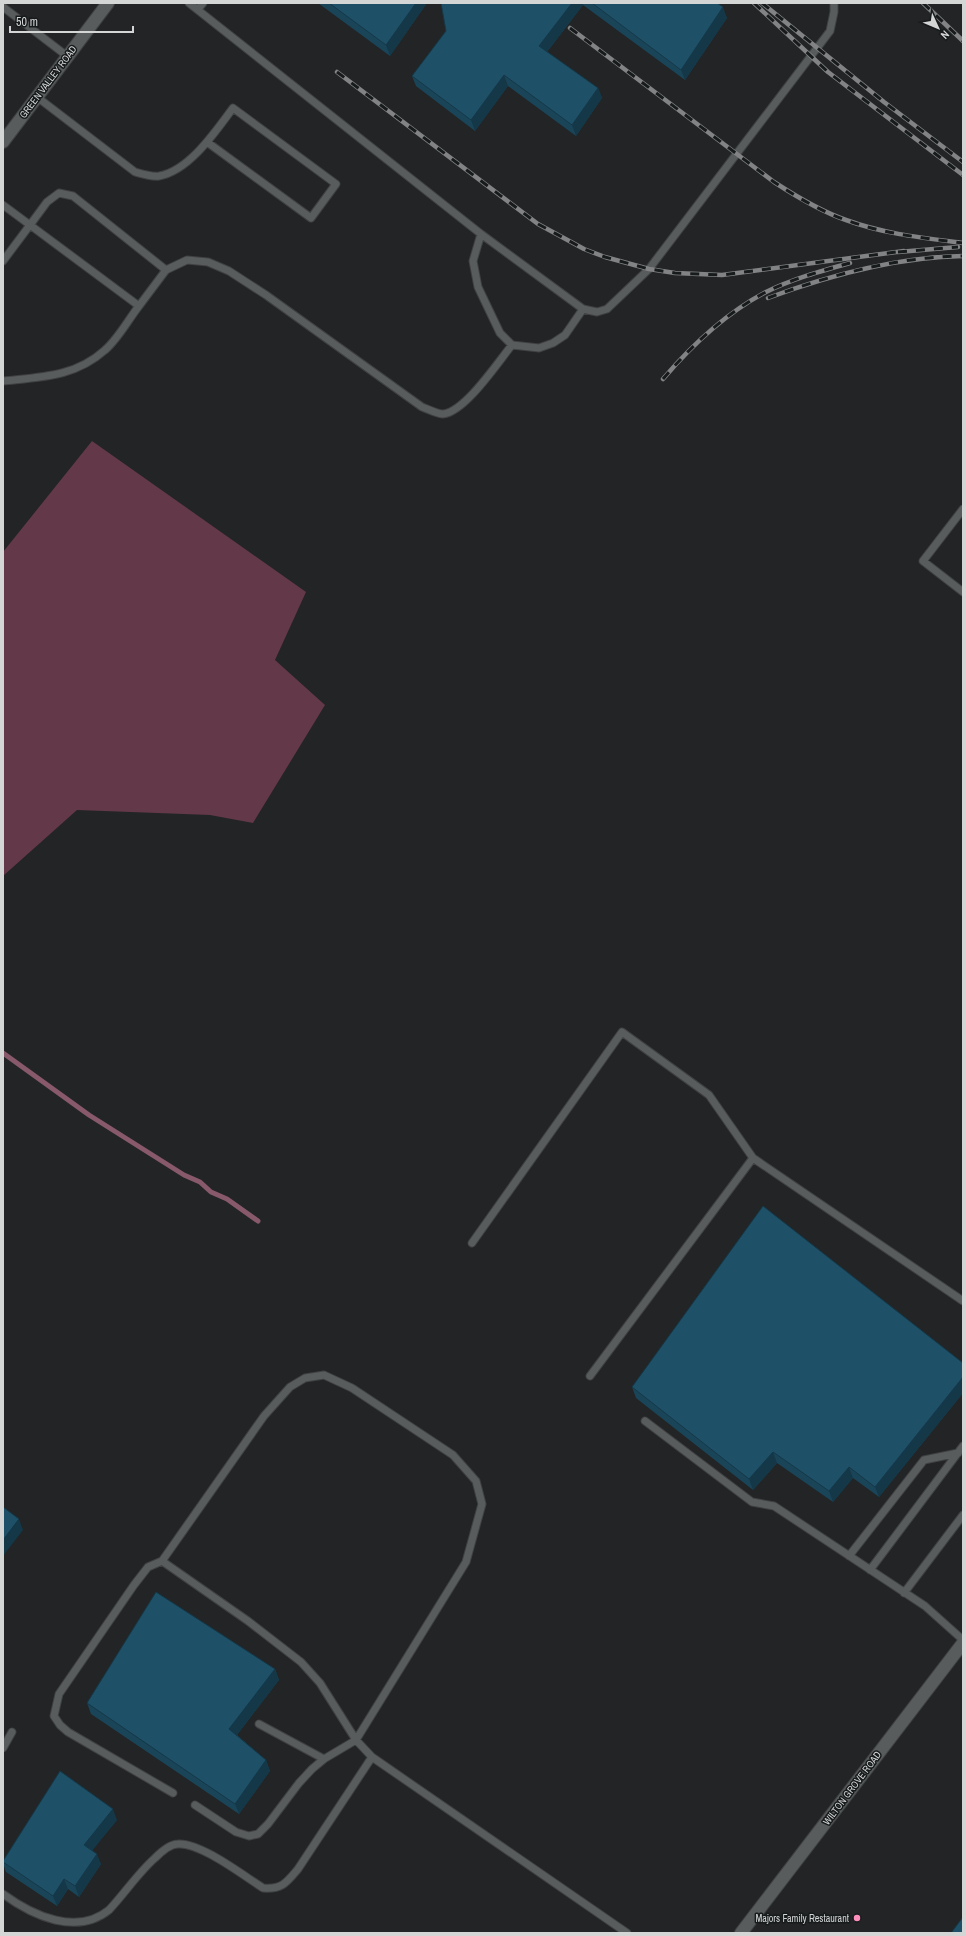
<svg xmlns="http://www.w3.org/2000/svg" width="966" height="1936" font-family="'Archivo Narrow',sans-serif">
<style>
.forest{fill:#633849}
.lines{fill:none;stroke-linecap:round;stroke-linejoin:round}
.stream{stroke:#87596a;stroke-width:5}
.lane-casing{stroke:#3f4142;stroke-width:9}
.secondary-casing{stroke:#3f4142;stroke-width:14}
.lane{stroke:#595c5d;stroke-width:7}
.secondary{stroke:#595c5d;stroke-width:12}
.rail-casing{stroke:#818384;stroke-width:4.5}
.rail{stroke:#181b1c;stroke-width:3;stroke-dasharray:9;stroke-linecap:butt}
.wall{fill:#1a4559}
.shaded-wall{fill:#153848}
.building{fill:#1e5067;stroke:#153848}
.poi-dot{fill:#fe8ebb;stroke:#181b1c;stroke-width:1.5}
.labels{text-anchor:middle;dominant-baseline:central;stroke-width:3;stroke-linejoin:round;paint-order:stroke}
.street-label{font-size:10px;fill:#d4d6d6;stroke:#181b1c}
.poi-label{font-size:10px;fill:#d4d6d6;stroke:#181b1c;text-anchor:end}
</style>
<rect width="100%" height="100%" fill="#222425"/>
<path class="forest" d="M92,441L306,592L275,660L325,705L253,823L210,815L77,810L3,876V552Z"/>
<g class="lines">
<path class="stream" d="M3,1053L89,1115L184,1175L200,1182L211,1192L227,1199L258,1221"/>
<g class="lane-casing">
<path id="lane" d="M189,3L481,234L583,309L565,335L553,343L539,348L512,345L500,333L478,287L473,261L481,234
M3,7L67,56
M198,9L203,3
M37,97L135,172C142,174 151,177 159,176C189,171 216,131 233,108L336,184L311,218L207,142
M3,205L30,225L3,261
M166,270L187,260L208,262L229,271L266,295L422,407C428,409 437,414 443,414C465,412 498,362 512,345
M583,309L597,312L607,309L649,269L830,31L834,12V3
M3,381C41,377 75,377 105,350C118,339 128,320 139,306L30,225L47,202L59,193L73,196L166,270L139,306
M963,509L923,561L963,592
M472,1243L622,1032L709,1095L753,1158
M590,1376L753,1158L963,1301
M645,1421L752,1502L774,1506L925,1606L963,1640
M849,1556L924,1460L958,1453
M162,1561L264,1416L290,1387L305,1378L324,1375L352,1388L453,1455L476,1481L482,1504L466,1562L356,1740L324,1759L312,1769L299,1783L268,1824L258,1834L249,1836L236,1832L195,1805
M870,1570L963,1446
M904,1593L963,1515
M259,1724L324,1759
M3,1748L12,1732
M173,1793L68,1732L60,1725L54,1716L59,1694L134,1585L148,1567L162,1561L248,1621L301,1662L320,1683L356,1740L372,1757L627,1933
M3,1894C33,1916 77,1936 109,1910C125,1893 138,1873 155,1858C161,1852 170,1844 178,1844C200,1842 244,1876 263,1888C282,1890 287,1882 298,1869L372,1757"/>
</g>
<g class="secondary-casing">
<path id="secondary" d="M3,142L108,3
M741,1933L963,1643"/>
</g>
<use href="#lane" class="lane"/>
<use href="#secondary" class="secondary"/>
<g class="rail-casing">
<path id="rail" d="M754,3L828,72L963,175
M762,3L884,102L963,162
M923,3L963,41
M570,28L774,182C797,197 820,211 846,220C884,234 924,238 963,243
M337,72L538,224L584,249L605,257L649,269L675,273L722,275L904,251
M898,252L958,247
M768,298C830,275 896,257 963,256
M663,379C692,345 726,313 766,292C792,279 821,271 850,263"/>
</g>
<use href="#rail" class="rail"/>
</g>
<path class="wall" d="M318,3H427L390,56Z
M441,3H717L727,18L685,80L583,5L547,52L598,88L602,98L576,136L508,86L475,131L416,86L412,76L446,31Z
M963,1363V1393L879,1497L853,1478L833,1502L777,1463L753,1490L636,1398L632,1387Z
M275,1669L279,1680L237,1735L266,1760L270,1771L239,1814L91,1714L87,1703Z
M117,1820L92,1850L101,1864L79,1897L68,1889L57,1906L6,1872L3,1863V1861Z"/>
<path class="shaded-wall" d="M416,3H427L390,56L386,45Z
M572,3H583V5L543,57L539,46Z
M723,7L727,18L685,80L681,70Z
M504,75L508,86L475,131L471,120Z
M598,88L602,98L576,136L572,125Z
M963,1377V1393L879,1497L875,1487Z
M773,1452L777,1463L753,1490L749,1479Z
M849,1467L853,1478L833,1502L829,1491Z
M19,1519L23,1530L3,1556V1540Z
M275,1669L279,1680L233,1740L229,1729Z
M266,1760L270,1771L239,1814L235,1804Z
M113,1809L117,1820L88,1856L84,1845Z
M97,1854L101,1864L79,1897L75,1886Z
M64,1879L68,1889L57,1906L53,1896Z"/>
<path class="building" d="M329,3H416L386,45Z
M441,3H572L539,46L598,88L572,125L504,75L471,120L412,76L446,31Z
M592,3H717L723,7L681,70Z
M763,1206L963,1363V1377L875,1487L849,1467L829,1491L773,1452L749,1479L632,1387Z
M3,1507L19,1519L3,1540Z
M156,1592L275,1669L229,1729L266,1760L235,1804L87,1703Z
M60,1771L113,1809L84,1845L97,1854L75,1886L64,1879L53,1896L3,1862V1861Z
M963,1917V1933H951Z"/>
<circle class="poi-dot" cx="857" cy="1918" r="4"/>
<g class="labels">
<g class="street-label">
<text transform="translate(48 82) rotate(-53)">GREEN VALLEY ROAD</text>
<text transform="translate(852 1788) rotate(-53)">WILTON GROVE ROAD</text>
</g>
<g class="poi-label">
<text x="849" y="1918">Majors Family Restaurant</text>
</g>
</g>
<rect width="966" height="1936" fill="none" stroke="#d4d6d6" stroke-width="8"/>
<g transform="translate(938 28) rotate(134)" stroke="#181b1c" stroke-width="3" paint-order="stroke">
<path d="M0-3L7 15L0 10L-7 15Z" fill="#d4d6d6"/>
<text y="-6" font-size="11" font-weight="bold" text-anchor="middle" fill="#d4d6d6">N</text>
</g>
<path d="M10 26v6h123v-6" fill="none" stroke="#d4d6d6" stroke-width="2"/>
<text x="16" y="26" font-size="12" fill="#d4d6d6" stroke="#181b1c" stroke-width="3" paint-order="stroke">50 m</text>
</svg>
